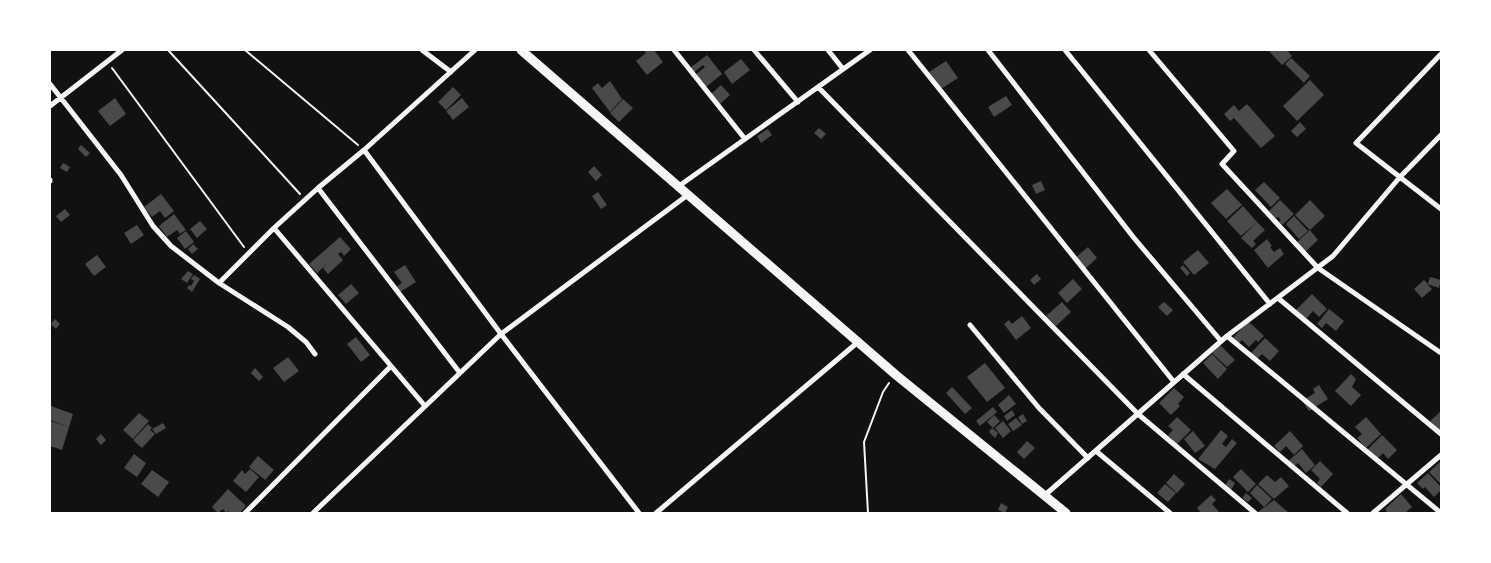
<svg xmlns="http://www.w3.org/2000/svg" width="1491" height="563" font-family="Literata,serif">
<style>
.building{fill:#4a4a4a}
.lines{fill:none;stroke-linecap:round;stroke-linejoin:round}
.path{stroke:#f5f5f5;stroke-width:2}
.minor{stroke:#f5f5f5;stroke-width:5}
.tertiary{stroke:#f5f5f5;stroke-width:9}
</style>
<rect width="100%" height="100%" fill="#111"/>
<path class="building" d="M644,50H654L663,62L647,75L636,61L646,53Z
M1268,50H1287L1292,56L1282,65Z
M707,55L722,74L705,88L695,75L705,67L703,65L693,73L690,68Z
M1291,58L1310,76L1304,83L1285,64Z
M741,59L750,70L732,84L724,72Z
M946,61L958,78L941,89L929,72Z
M1310,80L1324,95L1297,121L1283,106Z
M610,81L622,99L610,112L592,88L598,83L602,88Z
M721,85L730,95L720,104L711,94Z
M453,87L461,95L446,110L438,102Z
M1006,96L1012,105L994,117L988,107Z
M115,98L126,114L110,126L98,111Z
M462,98L469,107L453,120L446,111Z
M623,99L633,108L619,122L610,113Z
M1247,104L1275,136L1261,148L1234,118L1230,121L1224,114L1234,105L1239,111Z
M1300,122L1306,129L1297,137L1291,131Z
M819,128L826,134L821,139L814,133Z
M768,129L772,135L761,143L757,136Z
M81,145L90,153L86,157L78,149Z
M63,163L70,167L67,172L60,168Z
M594,166L602,175L596,181L588,172Z
M1041,181L1045,190L1036,194L1032,185Z
M1264,182L1280,198L1271,207L1255,190Z
M1227,189L1242,205L1226,219L1211,203Z
M598,192L607,205L601,209L592,196Z
M161,194L174,211L165,218L160,211L152,217L144,207Z
M1280,200L1294,214L1282,225L1279,221L1281,220L1278,217L1276,218L1269,211Z
M1310,200L1325,216L1310,230L1295,215Z
M1243,206L1257,222L1241,236L1227,221Z
M65,209L70,215L61,222L56,216Z
M174,214L186,230L180,234L177,230L167,237L159,226Z
M1294,216L1308,231L1299,239L1286,224Z
M200,221L207,229L197,238L190,229Z
M1257,222L1265,230L1253,241L1256,244L1252,248L1241,238Z
M137,225L144,235L131,244L124,233Z
M1310,230L1318,240L1304,253L1296,243Z
M186,231L194,242L185,249L177,238Z
M340,237L351,249L344,256L341,252L338,254L343,260L328,274L323,268L330,261L317,273L309,264Z
M1267,239L1272,246L1270,247L1274,252L1280,248L1284,254L1268,268L1254,250Z
M193,244L198,249L192,254L188,249Z
M1088,247L1097,258L1085,269L1075,258Z
M1198,250L1209,263L1194,275L1183,262Z
M97,255L106,267L94,276L85,264Z
M405,265L416,282L400,292L396,287L402,283L394,272Z
M1183,265L1190,273L1187,276L1180,268Z
M188,271L193,274L187,283L181,279Z
M1037,274L1041,279L1034,285L1030,280Z
M194,275L200,279L192,292L187,288L189,285L191,286L194,281L191,279Z
M1430,277L1441,280L1439,288L1427,284L1432,289L1422,298L1414,289L1424,280L1428,284Z
M1073,279L1082,289L1067,303L1058,293Z
M351,284L359,293L346,304L338,295Z
M1312,294L1327,309L1319,317L1313,311L1306,319L1296,310Z
M1062,302L1071,312L1056,326L1046,316Z
M1164,302L1173,310L1167,316L1158,307Z
M1329,309L1344,321L1336,331L1326,323L1322,328L1317,324Z
M1022,316L1031,328L1016,340L1004,324L1009,320L1012,324Z
M55,319L60,324L56,329L51,324Z
M1248,321L1264,336L1258,342L1256,340L1249,347L1242,340L1239,343L1233,338Z
M356,337L370,355L361,362L347,344Z
M1265,338L1279,351L1270,361L1262,354L1257,359L1251,353Z
M1220,345L1235,360L1227,367L1212,353Z
M1212,354L1227,369L1218,379L1203,363Z
M288,357L299,371L284,382L273,368Z
M985,363L1005,388L987,402L967,377Z
M255,368L263,377L259,381L251,373Z
M1351,374L1356,379L1352,387L1361,395L1351,406L1335,391Z
M1319,385L1328,399L1309,411L1302,401L1315,393L1313,389Z
M952,387L972,408L965,414L946,393Z
M1174,388L1184,397L1178,404L1180,406L1171,415L1159,403Z
M1009,395L1016,404L1004,413L998,405Z
M51,406L73,414L69,427L50,420Z
M993,407L997,412L980,426L976,421Z
M1012,410L1015,415L1007,421L1004,416Z
M1441,411V428L1438,430L1430,421Z
M139,413L149,421L133,439L123,430Z
M1023,414L1027,421L1022,424L1018,417Z
M994,415L1000,421L993,428L987,422Z
M1177,417L1191,430L1177,444L1168,435L1173,430L1168,426Z
M1366,417L1381,434L1366,448L1357,438L1362,434L1355,427Z
M1016,418L1022,425L1013,431L1008,424Z
M50,421L69,427L62,450L50,446Z
M1003,421L1011,431L1003,438L995,428Z
M163,423L166,428L156,434L152,429Z
M148,424L152,428L150,430L155,434L142,448L133,440Z
M992,428L998,433L995,438L989,432Z
M1221,430L1228,436L1222,444L1226,447L1232,439L1237,443L1215,469L1198,459Z
M1193,431L1205,446L1195,453L1184,439Z
M1290,431L1303,446L1294,455L1286,446L1280,452L1274,446Z
M101,434L106,440L101,445L96,439Z
M1382,435L1397,450L1388,459L1383,453L1377,459L1367,450Z
M1027,441L1035,448L1024,459L1017,452Z
M1302,449L1315,465L1306,473L1298,463L1291,469L1286,463Z
M134,454L146,463L137,477L124,468Z
M258,456L274,470L265,480L249,467Z
M1320,461L1333,474L1321,487L1317,483L1320,479L1311,470Z
M1441,461V484L1429,472Z
M250,469L259,477L246,492L233,481L242,470L245,474Z
M1241,469L1256,484L1248,492L1233,477Z
M152,470L169,482L158,497L141,484Z
M1428,473L1441,487V490L1434,497L1425,487L1423,489L1417,483Z
M1174,474L1185,484L1177,493L1166,483Z
M1267,475L1275,482L1281,477L1289,486L1274,499L1258,484Z
M1229,479L1235,483L1231,490L1225,486Z
M1165,484L1176,493L1168,502L1157,493Z
M1257,485L1272,499L1264,507L1250,493Z
M228,489L246,506L240,513H230L228,511L226,513L223,509L218,513L212,507Z
M1246,493L1252,498L1248,502L1242,498Z
M1401,494L1412,507L1405,513H1388L1385,509Z
M1211,495L1216,500L1212,504L1220,513H1201L1197,508Z
M1274,500L1289,513L1258,512Z
M1001,503L1008,507L1005,513L998,510Z"/>
<g class="lines">
<path class="path" d="M168,50L300,194
M245,50L358,145
M112,68L244,247
M868,513L864,442L883,392L889,383"/>
<path class="minor" d="M422,50L451,72
M674,50L745,139
M754,50L798,102
M828,50L843,69
M908,50L1174,382
M988,50L1134,238L1221,341
M1065,50L1270,304
M1149,50L1234,151L1222,164L1318,268L1441,353
M1441,54L1356,143L1441,209
M50,84L121,175L153,226L171,246L219,283L288,327L306,342L315,354
M818,87L1138,414L1255,513
M50,106L122,50
M364,150L501,334L639,513
M50,180V181
M679,186L870,50
M318,188L460,373
M274,228L425,406
M219,283L274,228L318,188L364,150L475,50
M1278,298L1441,434
M970,325L1039,408L1088,458
M1227,336L1441,513
M1183,374L1347,513
M1096,451L1170,513
M1045,495L1227,336L1333,256L1400,177L1441,135
M245,513L391,366
M313,513L501,334L689,194
M656,513L858,342
M1373,513L1441,455"/>
<path class="tertiary" d="M521,50L896,375L1066,513"/>
</g>
<rect width="1491" height="563" fill="none" stroke="#ffffff" stroke-width="102"/>
</svg>
